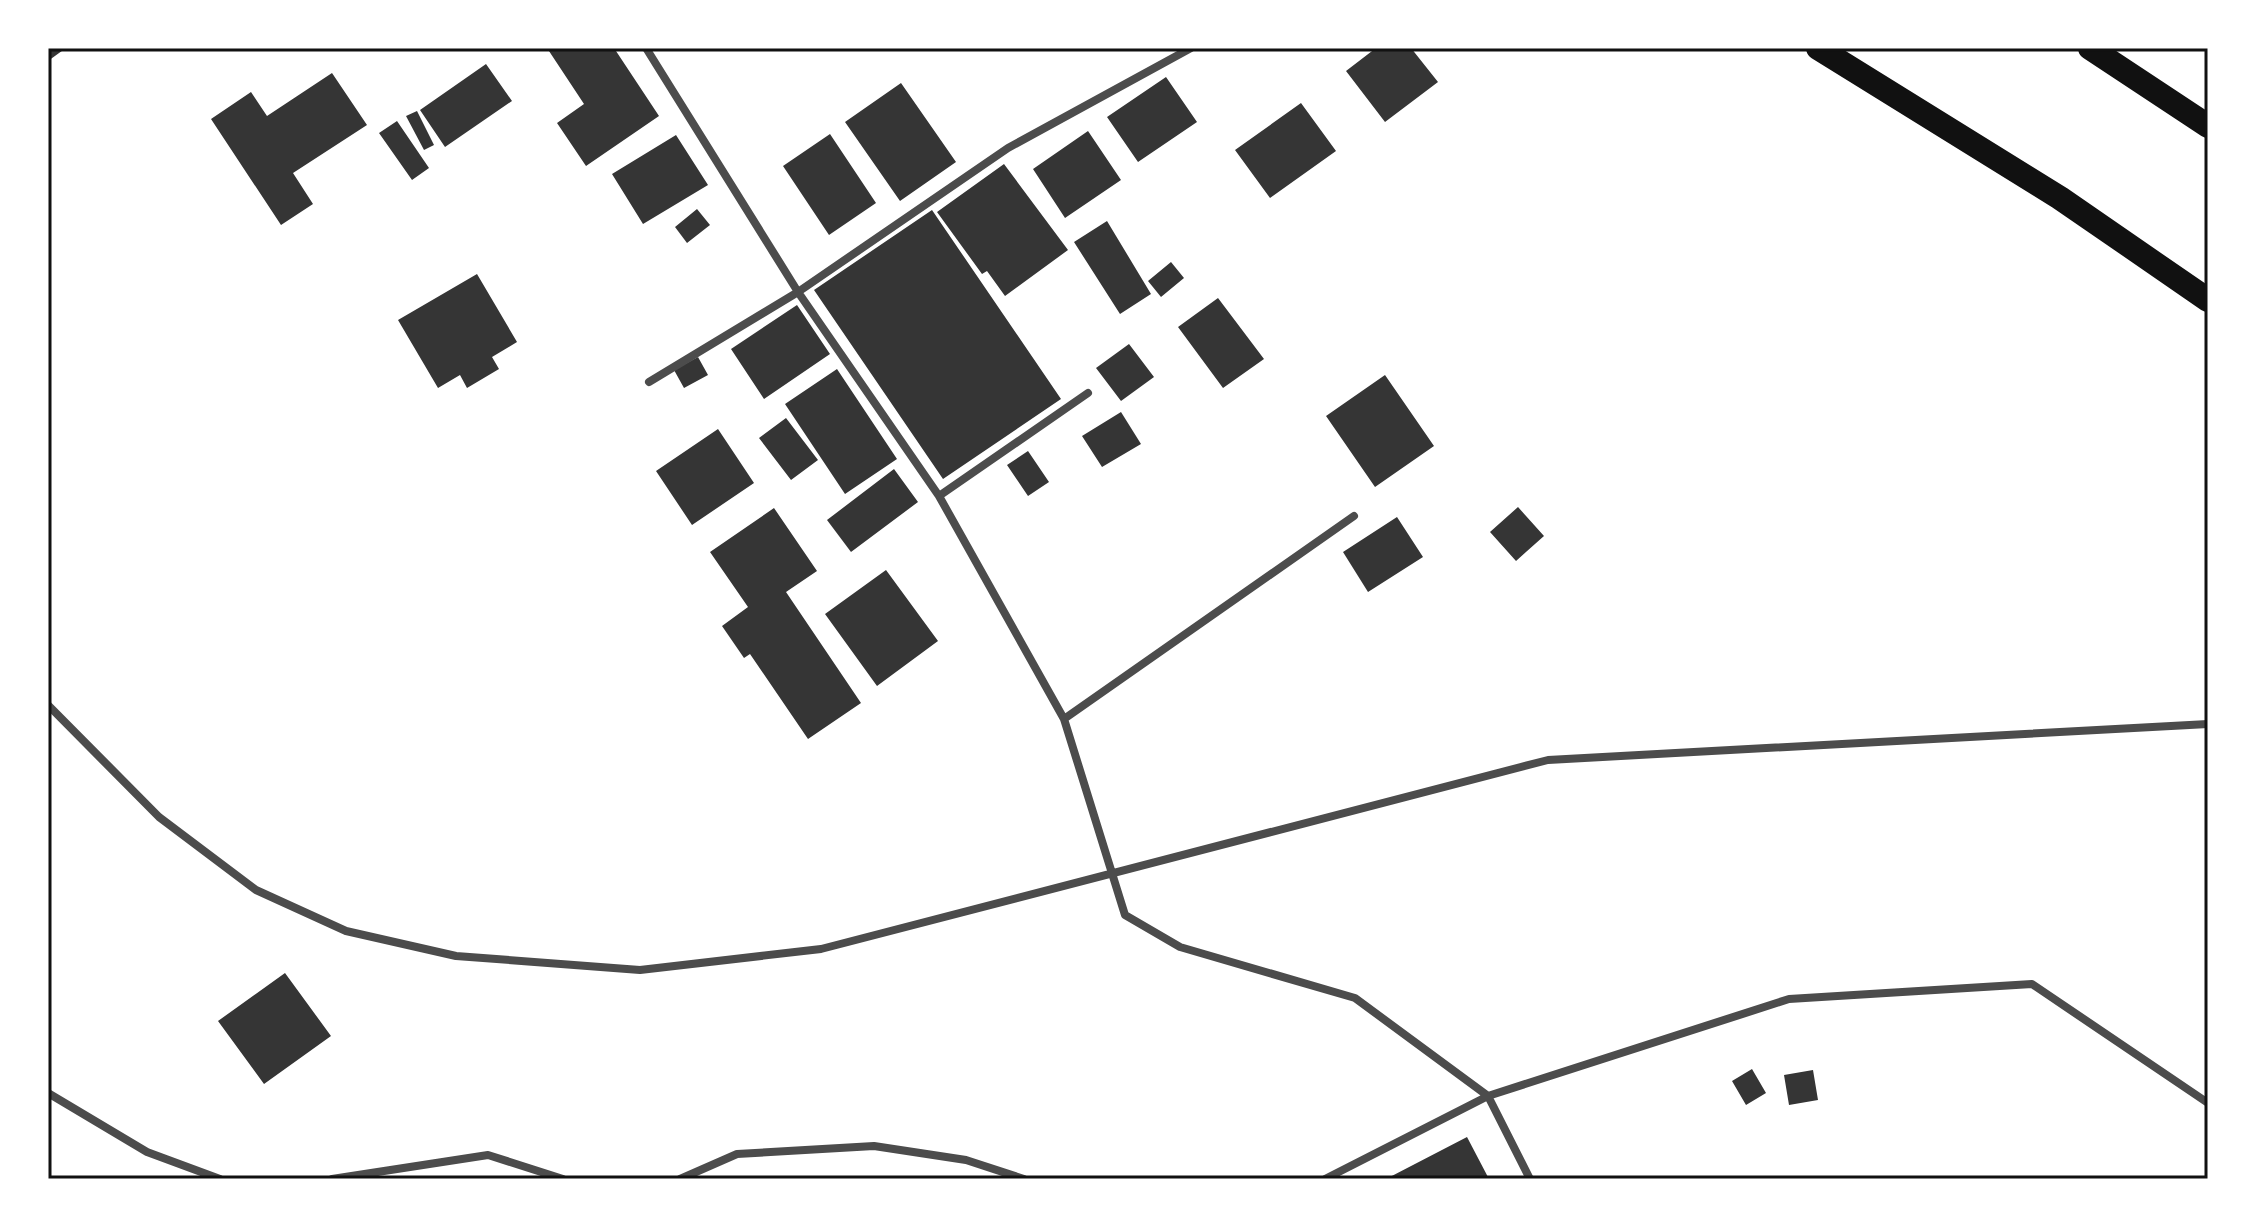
<svg xmlns="http://www.w3.org/2000/svg" width="2256" height="1227" font-family="'Roboto Condensed',sans-serif">
<style>
.building{fill:#353535}
.lines{fill:none;stroke-linecap:round;stroke-linejoin:round}
.minor{stroke:#4c4c4c;stroke-width:8}
.motorway{stroke:#111;stroke-width:24}
.neatline{fill:none;stroke:#111;stroke-width:3}
</style>
<rect width="100%" height="100%" fill="#fff"/>
<path class="building" d="M48,48H66L48,61Z
M547,48H614L659,116L586,166L557,123L584,104Z
M1376,48H1411L1438,82L1385,122L1346,71Z
M486,64L512,101L445,147L420,110Z
M332,73L367,125L293,173L313,204L281,225L211,119L251,92L267,116Z
M1166,77L1197,122L1138,162L1107,117Z
M901,83L956,162L900,201L845,122Z
M1301,103L1336,151L1270,198L1235,150Z
M417,111L434,145L424,150L406,116Z
M397,121L429,168L412,180L379,133Z
M1088,131L1121,180L1065,218L1033,169Z
M830,134L876,203L829,235L783,166Z
M676,135L708,185L643,224L612,174Z
M1004,164L1068,250L1005,296L987,271L982,274L937,212Z
M697,209L710,225L687,243L675,227Z
M932,210L1061,399L943,479L814,290Z
M1107,221L1151,294L1120,314L1074,242Z
M1171,262L1184,278L1161,297L1148,281Z
M477,274L517,342L492,357L499,369L467,388L460,375L438,388L398,320Z
M1218,298L1264,359L1223,388L1178,327Z
M797,305L830,354L764,399L731,349Z
M1129,344L1154,377L1121,401L1096,368Z
M698,357L708,375L684,388L674,370Z
M837,369L897,459L845,494L785,404Z
M1385,375L1434,446L1375,487L1326,416Z
M1121,412L1141,444L1102,467L1082,436Z
M786,418L818,460L791,480L759,438Z
M718,429L754,483L692,525L656,471Z
M1028,451L1049,482L1028,496L1007,465Z
M894,469L918,502L851,552L827,520Z
M1518,507L1544,536L1516,561L1490,532Z
M774,508L817,571L786,592L861,703L808,739L750,654L744,658L722,626L748,607L710,552Z
M1397,517L1423,557L1368,592L1343,552Z
M886,570L938,641L877,686L825,614Z
M285,973L331,1036L264,1084L218,1021Z
M1752,1069L1766,1093L1746,1105L1732,1081Z
M1813,1070L1818,1100L1789,1105L1784,1075Z
M1467,1137L1489,1179H1386Z"/>
<g class="lines">
<path class="minor" d="M646,48L798,292L939,496L1064,719L1125,915L1180,947L1355,998L1488,1096L1530,1179
M649,382L798,292L1008,148L1191,48
M939,496L1088,393
M48,705L159,817L256,890L346,931L456,956L640,970L821,949L1548,760L2208,724
M1064,719L1354,516
M48,1093L147,1152L220,1179
M332,1179L488,1155L563,1179
M680,1179L737,1154L874,1146L966,1160L1024,1179
M1325,1179L1488,1096L1789,999L2032,984L2208,1103"/>
<path class="motorway" d="M1818,48L2060,198L2208,300
M2090,48L2208,126"/>
</g>
<rect width="2256" height="1227" fill="none" stroke="#ffffff" stroke-width="100"/>
<rect x="50" y="50" width="2156" height="1127" class="neatline"/>
</svg>
